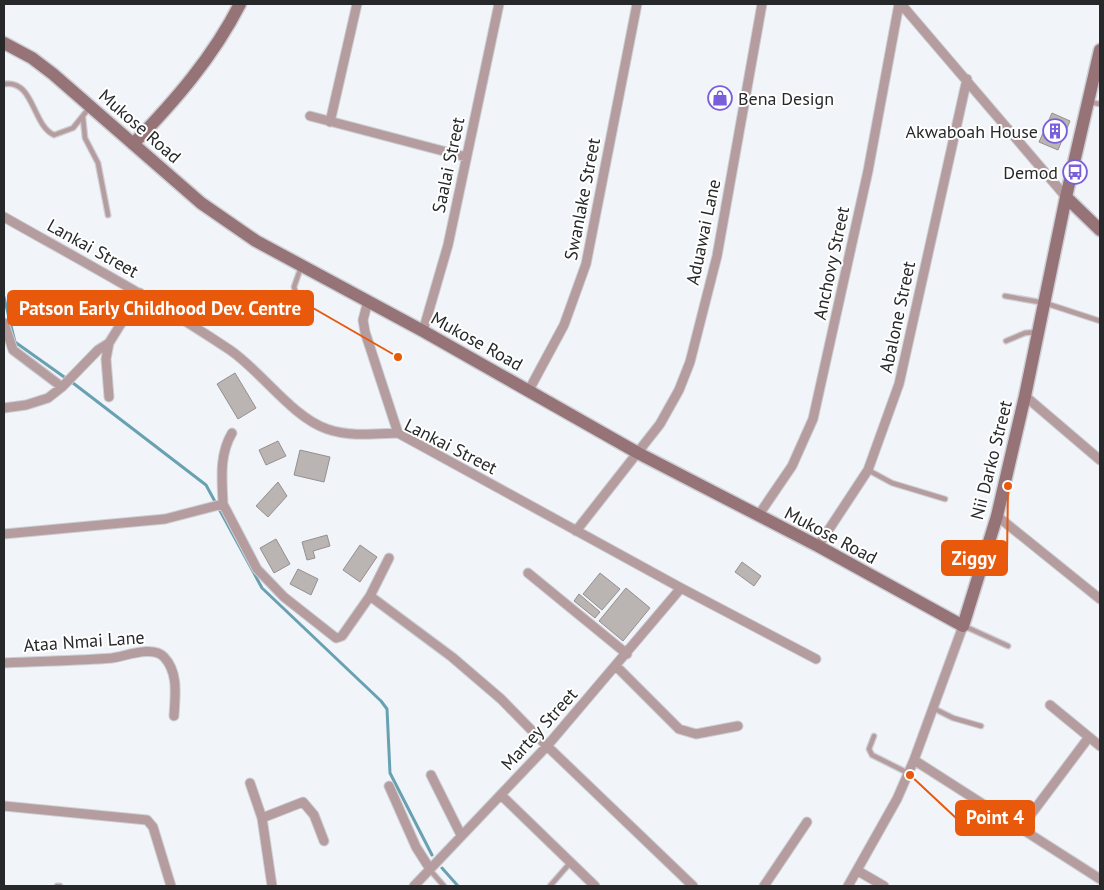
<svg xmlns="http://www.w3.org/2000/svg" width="1104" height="890" font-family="'PT Sans',sans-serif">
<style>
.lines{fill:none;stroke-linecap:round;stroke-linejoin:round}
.stream{stroke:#67a1b2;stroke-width:3}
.building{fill:#bab4b2;stroke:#96908f}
.lane-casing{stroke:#cdcfd4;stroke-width:7}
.street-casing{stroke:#cdcfd4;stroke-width:11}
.secondary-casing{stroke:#cdcfd4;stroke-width:15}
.lane{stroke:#b59d9f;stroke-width:4.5}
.street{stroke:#b59d9f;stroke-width:9}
.secondary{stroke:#967377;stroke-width:12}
.labels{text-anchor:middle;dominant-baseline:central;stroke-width:4;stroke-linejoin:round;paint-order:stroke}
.poi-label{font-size:18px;fill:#27282a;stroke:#fff;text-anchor:end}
.street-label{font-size:18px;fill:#27282a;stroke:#fff}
.leader{fill:none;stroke:#e8590c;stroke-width:2}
.callout-dot{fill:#e8590c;stroke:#fff;stroke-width:2}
.callout{fill:#e8590c;stroke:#e8590c;stroke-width:2}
.callout-label{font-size:19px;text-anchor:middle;font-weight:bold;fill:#fff}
</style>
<rect width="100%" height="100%" fill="#f1f4f9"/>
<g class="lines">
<path class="stream" d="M4,297L15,342L67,379
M73,383L206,485L262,588L381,701L387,709L390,773L432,855
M442,868L458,886"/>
</g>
<path class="building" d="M1052,113L1070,121L1058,150L1039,142Z
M235,373L256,408L238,419L217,384Z
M278,441L286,456L266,465L259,450Z
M300,450L330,457L324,482L294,475Z
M278,482L287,496L268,517L256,506Z
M327,535L330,546L313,551L315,558L307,560L302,542Z
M276,539L290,564L274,573L260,548Z
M360,545L377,557L360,582L343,570Z
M742,562L761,576L754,586L735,572Z
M298,569L318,579L311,595L290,584Z
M600,573L620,589L602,610L583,594Z
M626,588L650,608L623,641L599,621Z
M579,594L600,612L595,618L574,601Z"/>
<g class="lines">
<g class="lane-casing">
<path id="lane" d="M4,84C34,79 32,125 54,135L73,128L90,107
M1089,102L1100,104
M83,118L85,138L98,163L108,215
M301,267L294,287L302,311
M1005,296L1045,303L1100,321
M1006,341L1025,333L1037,332
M868,470L892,483L945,499
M964,626L1008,646
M933,708L953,718L981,726
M874,736L869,749L872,755L908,773
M430,870L444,886
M57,886H60
M550,886L570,863"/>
</g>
<g class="street-casing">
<path id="street" d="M901,4L1066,197
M310,116L466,157
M330,122L357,4
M4,217C80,260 157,301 230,350C261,371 292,417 327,429C350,437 374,434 398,433L681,588L816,659
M368,301L363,320L365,332L398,433
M4,323L13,350L62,387
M423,331L448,245L499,4
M109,343L106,359L109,397
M529,390L564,325L586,264L637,4
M1025,396L1100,460
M4,408L26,405L48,398L62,387L98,350L109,343L140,293
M223,504C222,479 219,455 232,433
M758,516L792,466L813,419L868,171L899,4
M997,516L1100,599
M576,531L660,424L679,390L690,362L717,256L762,4
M4,534L165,519L223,504L257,569L284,597L336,638L342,636L370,596L389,558
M818,546L868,470L899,384L967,79
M528,573L627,654
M370,596L452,657L501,699L547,746L693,886
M4,663C40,661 76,661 112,658C126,656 153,645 164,657C179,673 175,696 174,716
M616,666L679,729L696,734L738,726
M1050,705L1100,746
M914,760L1100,879
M431,775L461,835
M250,783L262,818L272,886
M389,786L416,847L430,869
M501,795L595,886
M4,806L147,820L153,827L171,886
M262,818L303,802L314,815L324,841
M1020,829L1089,737
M858,871L884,886
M414,886L547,746L681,588
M764,886L807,822
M848,886L897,799L914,760L963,626"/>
</g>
<g class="secondary-casing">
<path id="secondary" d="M4,43L32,58L53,74L201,203L256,241L423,331L638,453L818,546L963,626L997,516L1025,396L1066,197L1100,50
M133,144C175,101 213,57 240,4
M1066,197L1100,230"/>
</g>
<use href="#lane" class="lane"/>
<use href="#street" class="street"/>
<use href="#secondary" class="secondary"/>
</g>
<defs>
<g id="shop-ring" transform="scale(1.25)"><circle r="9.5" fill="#fff" stroke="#7a5fda" stroke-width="1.5"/><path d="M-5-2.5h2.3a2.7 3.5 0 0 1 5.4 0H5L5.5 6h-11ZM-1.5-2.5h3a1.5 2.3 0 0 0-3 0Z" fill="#7a5fda"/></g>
<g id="building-ring" transform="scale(1.25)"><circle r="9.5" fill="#fff" stroke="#7a5fda" stroke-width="1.5"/><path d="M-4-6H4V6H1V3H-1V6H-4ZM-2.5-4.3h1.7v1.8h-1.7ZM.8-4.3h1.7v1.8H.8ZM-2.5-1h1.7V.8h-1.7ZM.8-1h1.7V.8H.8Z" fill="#7a5fda"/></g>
<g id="bus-ring" transform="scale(1.25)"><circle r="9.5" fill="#fff" stroke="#7a5fda" stroke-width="1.5"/><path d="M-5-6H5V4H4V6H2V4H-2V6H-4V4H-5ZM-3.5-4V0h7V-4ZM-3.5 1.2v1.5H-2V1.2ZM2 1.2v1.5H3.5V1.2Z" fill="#7a5fda"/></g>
</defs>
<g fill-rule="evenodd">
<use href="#shop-ring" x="720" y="98"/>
<use href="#building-ring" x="1055" y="131"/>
<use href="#bus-ring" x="1075" y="172"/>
</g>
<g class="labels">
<g class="poi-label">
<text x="738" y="98" text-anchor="start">Bena Design</text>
<text x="1038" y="131">Akwaboah House</text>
<text x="1058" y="172">Demod</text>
</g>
<g class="street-label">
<text transform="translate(140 126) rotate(41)">Mukose Road</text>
<text transform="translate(448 165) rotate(-78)">Saalai Street</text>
<text transform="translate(582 199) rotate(-79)">Swanlake Street</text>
<text transform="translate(703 232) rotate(-78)">Aduawai Lane</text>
<text transform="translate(93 248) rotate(29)">Lankai Street</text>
<text transform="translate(831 263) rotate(-78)">Anchovy Street</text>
<text transform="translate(897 317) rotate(-78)">Abalone Street</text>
<text transform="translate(477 341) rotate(29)">Mukose Road</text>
<text transform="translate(451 446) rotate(27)">Lankai Street</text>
<text transform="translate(991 460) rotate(-76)">Nii Darko Street</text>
<text transform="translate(831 535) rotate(28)">Mukose Road</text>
<text transform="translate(84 641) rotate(-4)">Ataa Nmai Lane</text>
<text transform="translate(539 729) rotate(-48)">Martey Street</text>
</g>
</g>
<path class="leader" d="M398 357L313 308M1008 486L1007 558M910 775L956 818"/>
<g class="callout-dot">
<circle cx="398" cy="357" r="5"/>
<circle cx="1008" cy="486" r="5"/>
<circle cx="910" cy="775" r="5"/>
</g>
<g class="callout">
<rect x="8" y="291" width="305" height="34" rx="5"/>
<rect x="942" y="541" width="65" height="34" rx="5"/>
<rect x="956" y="801" width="78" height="34" rx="5"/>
</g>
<g class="callout-label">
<text x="160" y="315">Patson Early Childhood Dev. Centre</text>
<text x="974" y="565">Ziggy</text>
<text x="995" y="824">Point 4</text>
</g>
<rect width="1104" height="890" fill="none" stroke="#27282a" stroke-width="10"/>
</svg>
